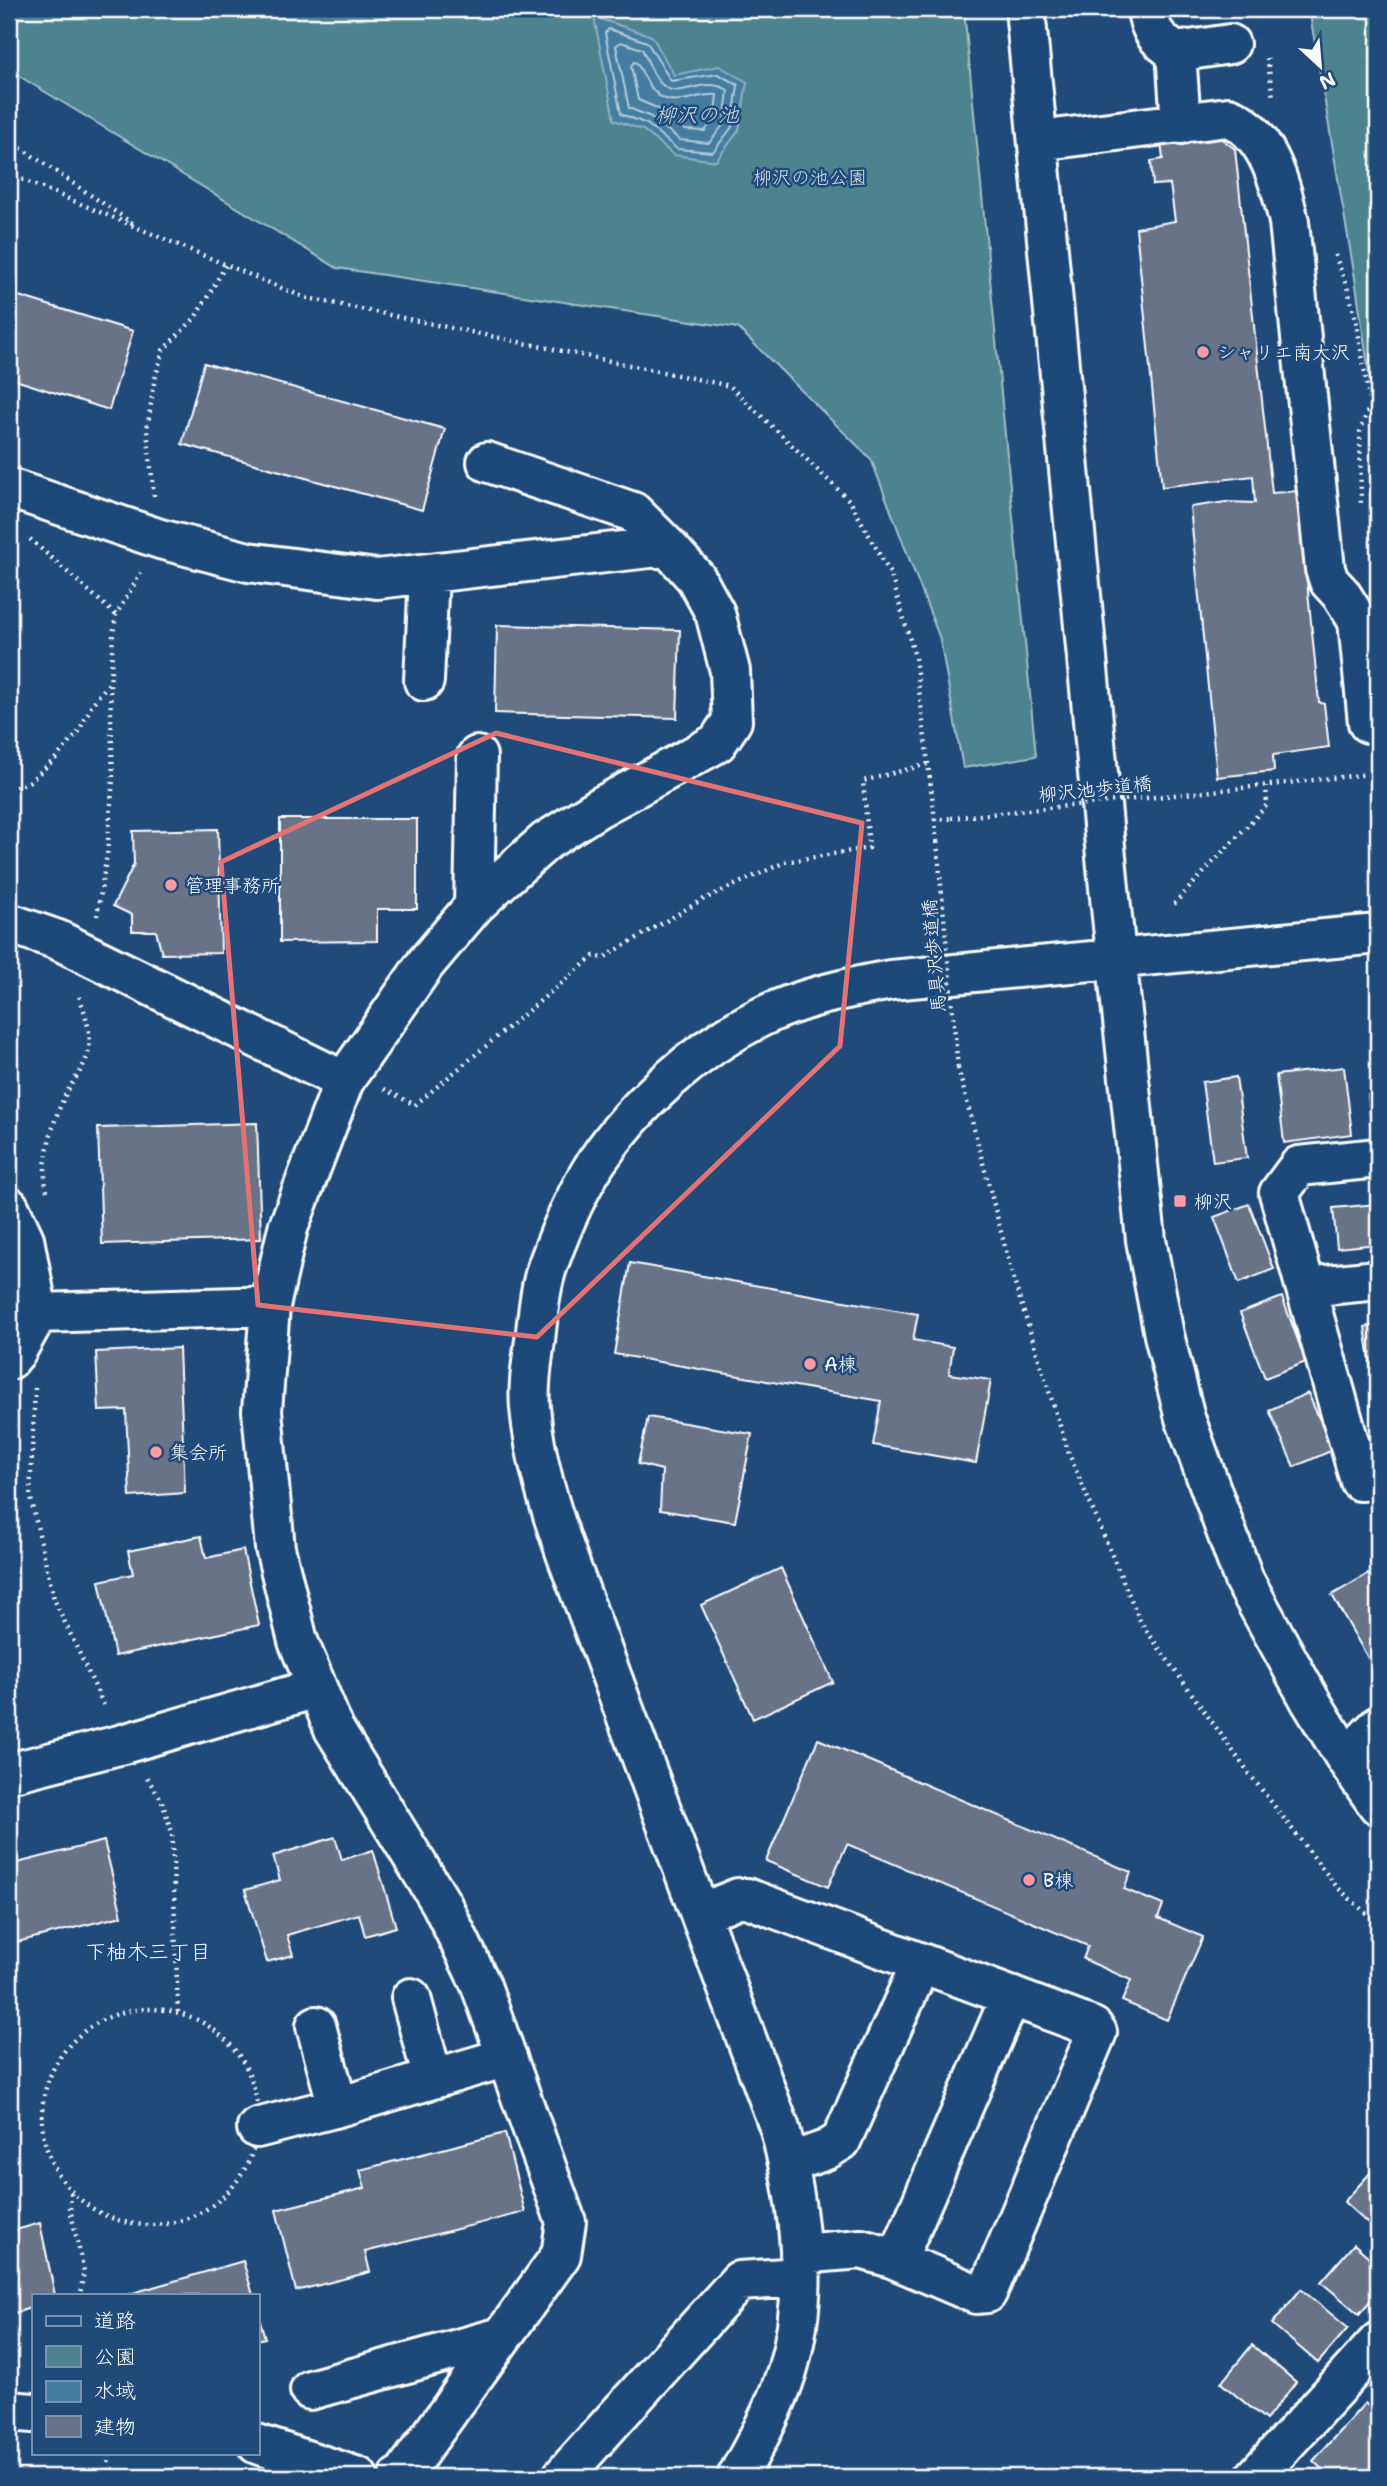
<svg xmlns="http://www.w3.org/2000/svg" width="1387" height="2486" font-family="'Shantell Sans','Klee One',sans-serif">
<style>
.green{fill:#4e828f;stroke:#a6c0c7;stroke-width:2}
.water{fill:#457da0;stroke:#8fb1c6;stroke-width:2}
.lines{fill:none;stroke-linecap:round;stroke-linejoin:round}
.shore{stroke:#b5cbd9;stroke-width:2}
.building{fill:#697388;stroke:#fff;stroke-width:2}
.minor-casing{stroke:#fff;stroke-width:44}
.path{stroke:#fff;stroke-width:4.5;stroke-dasharray:2 5;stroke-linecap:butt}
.minor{stroke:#1f4a7a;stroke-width:38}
.path-bridge{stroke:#fff;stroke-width:4.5;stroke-dasharray:2 5;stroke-linecap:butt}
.marked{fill:none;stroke:#e47373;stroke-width:5;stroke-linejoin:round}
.poi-dot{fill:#ff9aa2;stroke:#1f4a7a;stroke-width:2.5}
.labels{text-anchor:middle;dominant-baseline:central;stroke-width:5;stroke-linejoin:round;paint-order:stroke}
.park-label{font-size:19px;fill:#d3e0e3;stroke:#1f4a7a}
.poi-label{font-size:19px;fill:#fff;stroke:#1f4a7a;text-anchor:start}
.street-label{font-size:19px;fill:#fff;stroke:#1f4a7a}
.water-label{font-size:21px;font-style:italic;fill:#d0dee7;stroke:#1f4a7a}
.neighbourhood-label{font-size:21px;fill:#fff;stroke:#1f4a7a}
</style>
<rect width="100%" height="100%" fill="#1f4a7a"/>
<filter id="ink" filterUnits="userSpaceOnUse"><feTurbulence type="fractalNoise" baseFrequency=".0143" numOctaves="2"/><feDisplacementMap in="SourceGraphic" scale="14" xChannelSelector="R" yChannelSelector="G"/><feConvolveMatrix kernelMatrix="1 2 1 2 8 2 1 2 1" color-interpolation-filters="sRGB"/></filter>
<g filter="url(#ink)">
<path class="green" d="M9,9H964L1036,756L963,768L940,639L871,459L738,328L337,268L9,70Z
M1309,9H1378V434L1355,278Z"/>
<path class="water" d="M594,17L652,36L674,75L719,66L747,82L739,130L716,161L674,155L643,130L614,120Z"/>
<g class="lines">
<path class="shore" d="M609,29L647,42L671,81L718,74L738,85L732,127L713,152L677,149L647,124L621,114L605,33Z
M621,42L642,49C648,60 654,80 665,87C681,99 704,75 728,90L724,124L709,143L680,140L651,117L629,108L616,46Z
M634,62L637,63C651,88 656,106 688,99C697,97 707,94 717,95L714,119L705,131L685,130L657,108L638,100L631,66Z"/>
</g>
<path class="building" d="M1218,136L1235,149L1272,493L1298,491L1319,702L1324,704L1329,747L1273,755L1274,771L1217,777L1190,507L1226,502L1255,503L1253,476L1162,487L1136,228L1175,221L1170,184L1153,185L1151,161L1163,159L1161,142Z
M9,293L133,331L109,410L9,378Z
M204,363L445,429L422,510L182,444Z
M497,625L680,630L677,718L495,713Z
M9,633H12L13,763H9Z
M280,819H417V909H377V941L280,942Z
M218,829L221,953L162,954L156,931H132V915L113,906L134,864L133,831Z
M1344,1067L1352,1134L1284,1143L1276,1075Z
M1236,1077L1247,1158L1213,1162L1202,1082Z
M1378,1094V1129L1371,1130L1368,1095Z
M257,1123L261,1239L102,1244L98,1128Z
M1249,1204L1274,1269L1239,1283L1214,1217Z
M1378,1204V1244L1337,1248L1333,1208Z
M630,1263L918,1314L913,1340L953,1347L949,1374L991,1380L976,1463L873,1445L881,1401L614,1354Z
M1282,1297L1306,1362L1265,1378L1240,1313Z
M1378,1325V1379H1373L1365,1327Z
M179,1348L185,1493L130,1497L126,1410L99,1411L96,1352Z
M1308,1393L1333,1450L1294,1467L1269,1410Z
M648,1417L752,1434L735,1522L660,1510L662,1470L638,1464Z
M201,1536L206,1558L243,1550L259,1625L115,1656L99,1581L133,1574L128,1551Z
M781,1568L833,1682L753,1719L701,1605Z
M1368,1574L1378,1593V1655L1369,1660L1332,1595Z
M818,1739L1131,1872L1124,1889L1163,1905L1158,1918L1203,1937L1167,2020L1122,2001L1131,1980L1083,1959L1088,1946L847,1844L828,1887L766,1861Z
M335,1837L342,1860L373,1850L396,1927L365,1936L359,1914L287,1935L293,1955L267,1962L245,1890L280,1880L273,1856Z
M104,1841L122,1916L9,1944V1865Z
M505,2133L525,2212L365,2252L370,2272L296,2291L276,2210L365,2188L360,2170Z
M1371,2172L1378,2179V2233L1344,2202Z
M40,2223L55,2295H33V2307L9,2315V2232Z
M1354,2244L1378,2265V2292L1359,2314L1321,2282Z
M243,2261L253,2295H126Z
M1301,2289L1348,2328L1318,2363L1272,2324Z
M257,2310L265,2338L257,2340Z
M1252,2345L1296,2382L1266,2420L1221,2383Z
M1378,2377V2396L1369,2388Z
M1365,2403L1378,2415V2471L1373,2477H1331L1313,2461Z"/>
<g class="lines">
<g class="minor-casing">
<path id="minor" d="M1025,9L1109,888L1146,1240L1164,1335L1185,1418L1244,1580L1310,1700L1346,1759L1378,1805
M1147,9C1149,30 1158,41 1176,52L1230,44
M1176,52L1181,124
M1038,141L1228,117C1267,131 1281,185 1289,222L1325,569L1329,581L1341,594L1358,621L1368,723
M9,488L160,539L248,562L377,579L667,546
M424,681L429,574
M474,906L477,756
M9,923L58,940L344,1081
M1378,1158L1299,1166L1279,1193L1360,1481L1378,1480
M9,1207L24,1239L38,1313L16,1352L9,1360
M1306,1287L1378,1280
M38,1313L270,1306
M1346,1759L1378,1726
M9,1773L123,1744L317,1688
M701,1913L738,1898H747L1093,2027L1097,2032L987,2293L976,2294L892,2258L861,2249L800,2254
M411,1998L433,2079
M316,2026L338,2107
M257,2128L338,2107L507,2057
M789,2163L826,2150L841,2141L921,1963
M897,2260L1011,1996
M310,2390L501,2337
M9,2411L33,2413
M257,2444L358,2477
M399,2477L402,2476L561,2255L566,2222L480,1983L441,1903L334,1729L298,1641L275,1548L262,1411L270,1306L288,1228L344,1081L426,963L474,906L502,880L546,841L598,808L717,743L732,721L730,671L715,613L696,578L667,546L633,512L487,462
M562,2477L739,2281L800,2277
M737,2477C756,2443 775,2409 787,2371C811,2292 800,2208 780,2129L569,1562C551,1512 535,1462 530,1408C528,1385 532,1363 535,1340C538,1315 540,1285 549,1262C561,1229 578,1190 597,1161C637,1102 696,1050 759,1018C799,998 847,988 891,980L1378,934
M1255,2477L1378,2342"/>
</g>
<path class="path" d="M1259,9L1262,21
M1267,58L1273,97
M9,140L135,225
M9,174L303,297L730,386L850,501L891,575L915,657L935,820
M1335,255L1347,287L1356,319L1370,404L1360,432L1361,506
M154,496L147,430L154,383L163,350L195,318L226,265
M30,539L116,615
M1242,788L1378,773
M9,790L30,781L55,759L78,733L93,703L110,682
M937,842L935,820L951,818
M1174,904L1267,805L1266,786
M97,916L107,854L113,778L110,688L113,634L116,615L141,573
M958,1068L1014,1281L1069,1454L1141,1623L1248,1772L1337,1887L1378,1924
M384,1089L415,1105L594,956L603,958L700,901L785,862L869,848L863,781L928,764
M47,1191C40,1166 52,1124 63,1100C69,1086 81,1073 87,1057C94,1037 85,1013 78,993
M35,1388L30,1495L54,1599L105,1708
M147,1778L161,1799L172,1832L178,2013
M42 2117a108 108 0 1 1 216 0a108 108 0 1 1-216 0Z
M71,2193L70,2209L84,2271L80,2295
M106,2477L110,2453"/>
<use href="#minor" class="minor"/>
<path class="path-bridge" d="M951,818L1242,788
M937,842L958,1068"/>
</g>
</g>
<path class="marked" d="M496,733L862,823L840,1046L537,1337L258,1305L221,862Z"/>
<g class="poi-dot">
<circle cx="1203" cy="352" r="7"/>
<circle cx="171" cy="885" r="7"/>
<rect x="1173" y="1194" width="14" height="14" rx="3.5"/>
<circle cx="810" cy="1364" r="7"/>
<circle cx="156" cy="1452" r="7"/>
<circle cx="1029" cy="1880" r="7"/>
</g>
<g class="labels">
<g class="park-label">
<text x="810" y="177">柳沢の池公園</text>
</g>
<g class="poi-label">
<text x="1217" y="352">シャリエ南大沢</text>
<text x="185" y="885">管理事務所</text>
<text x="1194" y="1201">柳沢</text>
<text x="824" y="1364">A棟</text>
<text x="170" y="1452">集会所</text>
<text x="1043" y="1880">B棟</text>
</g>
<g class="street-label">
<text transform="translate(1095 789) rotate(-6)">柳沢池歩道橋</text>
<text transform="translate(934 956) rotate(-95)">馬具沢歩道橋</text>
</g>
<g class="water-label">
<text x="697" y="115">柳沢の池</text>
</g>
<g class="neighbourhood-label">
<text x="148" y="1952">下柚木三丁目</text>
</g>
</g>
<rect width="1387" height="2486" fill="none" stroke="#1f4a7a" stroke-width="35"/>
<rect x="18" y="18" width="1352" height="2451" fill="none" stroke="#fff" stroke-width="2.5" filter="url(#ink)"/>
<rect x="32" y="2294" width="228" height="161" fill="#1f4a7a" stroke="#7992af" stroke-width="2"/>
<rect x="46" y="2316" width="35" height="10" fill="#1f4a7a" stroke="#7992af" stroke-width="2"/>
<text x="94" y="2328" font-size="21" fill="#ffffff">道路</text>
<rect x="46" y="2346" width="35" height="21" fill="#4e828f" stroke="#7992af" stroke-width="2"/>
<text x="94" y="2364" font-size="21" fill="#ffffff">公園</text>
<rect x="46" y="2381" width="35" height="21" fill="#457da0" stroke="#7992af" stroke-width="2"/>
<text x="94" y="2398" font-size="21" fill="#ffffff">水域</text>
<rect x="46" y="2416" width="35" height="21" fill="#697388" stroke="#7992af" stroke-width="2"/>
<text x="94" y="2434" font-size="21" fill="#ffffff">建物</text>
<g transform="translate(1320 66) rotate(154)" stroke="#1f4a7a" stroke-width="5" paint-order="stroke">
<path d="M0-5L12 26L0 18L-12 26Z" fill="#ffffff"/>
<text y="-10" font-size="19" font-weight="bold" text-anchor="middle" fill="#ffffff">N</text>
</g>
</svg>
